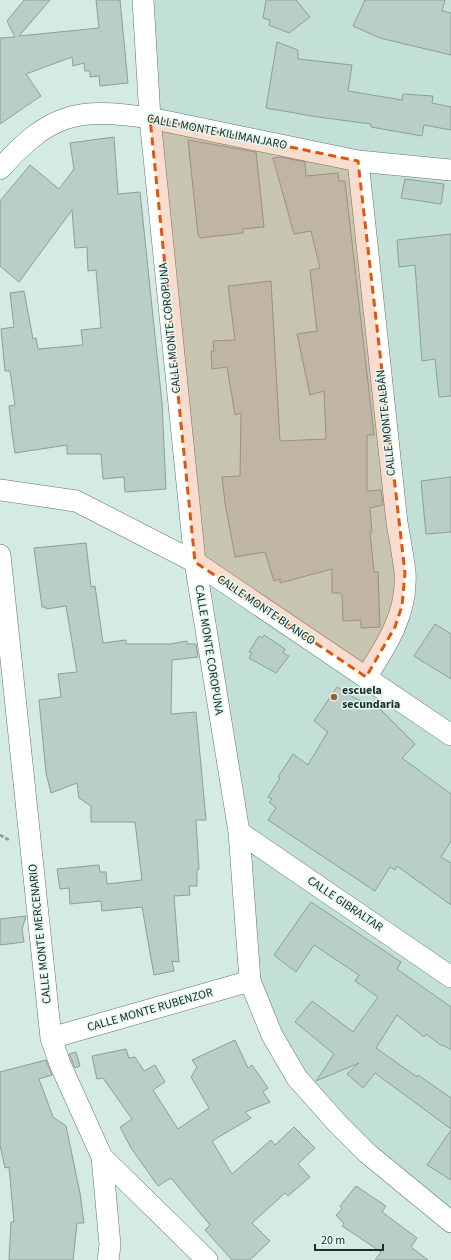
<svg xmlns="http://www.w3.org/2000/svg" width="451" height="1260" font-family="'Source Sans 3',sans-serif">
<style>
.built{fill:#c2e0d8}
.building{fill:#b9cec9;stroke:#8b9f9a}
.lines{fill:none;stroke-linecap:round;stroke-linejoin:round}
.minor-casing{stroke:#627570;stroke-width:22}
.path{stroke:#899995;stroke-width:2.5;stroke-dasharray:4 2;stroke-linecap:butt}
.minor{stroke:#fff;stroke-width:21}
.marked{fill:#de570d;fill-opacity:0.2;stroke:#de570d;stroke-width:3;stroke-dasharray:8 5;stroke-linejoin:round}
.poi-dot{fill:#a15f2b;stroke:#e2f8f2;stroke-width:1.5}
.labels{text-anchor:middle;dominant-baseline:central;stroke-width:3;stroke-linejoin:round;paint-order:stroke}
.street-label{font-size:12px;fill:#232c29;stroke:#e2f8f2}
.poi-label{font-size:12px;font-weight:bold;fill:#232c29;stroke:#e2f8f2;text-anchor:start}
</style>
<rect width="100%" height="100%" fill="#d4eae4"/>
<path class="built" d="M143,0H451V1222L337,1123L260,1010L195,562Z"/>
<path class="building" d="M24,0H50L19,36L99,28L96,0H120L128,83L100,86L99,76L90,77V71H85L84,63L73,66L72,57L26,74L41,96L0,124V38L15,37L7,21Z
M266,0H296L310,17L289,33L269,25L270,20L263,18Z
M365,0H445L442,11L451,13V55L380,38L353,26Z
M277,42L298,50V59L352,65L348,91L402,100L403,94L433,96L432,103L451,107V130L424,125L422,136L371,127V124L318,117L266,108Z
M114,137L118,194L140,192L162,403L166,489L125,492L124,477L103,479L101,454H67V445L15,453L12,433L9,406L15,405L10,371H5L1,329L14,327L10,293L24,291L33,339L36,338L38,349L83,345L81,330L101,328L96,270L88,271L87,247L75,248L72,210L19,282L0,266V201L30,165L59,189L74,169L70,143Z
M188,140L256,152L264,227L243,229V233L200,238L198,235Z
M281,157L305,162L306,176L338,173L339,181H345L374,435H367V491L381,490L383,505L370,508L372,532H370L374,572H378L380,627L361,628V620L343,621L342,595L340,593H332V569L280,583V579L274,581L265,552L235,557L225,503L222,477L240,476L241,413L235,415L227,367L212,369L211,351H214L213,341L235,340L228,286L271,281L280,441L326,439L324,391L310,395L297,334L317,331L310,270L320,268L311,231L294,234L273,158Z
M405,179L444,184L441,204L401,198Z
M451,234V396L439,397L435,359L422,361L415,265L399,267L397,240Z
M451,477V532L426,534L421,481Z
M86,543L91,587L95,586L103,643L126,640V644H170L187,641V644H196L198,657L172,660L171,714L196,712L206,820H196L199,869L197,870V886H189L190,895L174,896L179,962L172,961L174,971L154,975L142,907L102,911L101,901L70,904L69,888L60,889L57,869L99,865L100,872H106L107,884L142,880L135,822H91V806L79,798L77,783L51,793L46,773L39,700L61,697L58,674L77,672L66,606L46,609V607H42L34,548Z
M435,624L451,634V679L414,656Z
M264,635L285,649L283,653L289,656L276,673L249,658L252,653L249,652L259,636L262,638Z
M337,687L353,697L381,710L415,744L402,758L451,794V841L441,857L451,863V905L397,866L395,870L390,867L375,891L268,820L276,808L269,802L272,799L268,797L280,778L278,777L293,754L308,765L327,733L328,732L314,721Z
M311,902L401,962L397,969L451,1007V1050L443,1045L442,1046L426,1034L424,1037L397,1015L376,1048L417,1077L418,1075L451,1098V1129L375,1073L363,1088L347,1074L359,1063L316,1081L334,1054L295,1022L312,1001L353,1032L378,997L355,981L359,975L314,945L296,972L274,955Z
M26,916L22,929L24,942L0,945V919Z
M235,1040L248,1068L252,1065L268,1088L263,1092L270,1102L245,1112L251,1118L212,1141L232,1174L271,1140L275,1145L294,1127L315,1148L298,1164L310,1177L288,1196L285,1193L252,1223L270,1241L250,1260H232L205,1230L210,1225L171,1178L158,1186L131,1148L120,1127L132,1119L103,1078L97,1079L92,1056L126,1049L129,1058L135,1057L144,1071L155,1065L165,1082L153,1090L178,1129L209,1108L191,1077L197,1067L192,1060Z
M76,1052L80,1066L75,1068L69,1054Z
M46,1060L52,1075L39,1079L53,1117L66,1126L80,1193L84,1223H77L73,1260H9L11,1222H14L9,1167L5,1168L0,1145V1072Z
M451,1130V1180L427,1165Z
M356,1186L386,1206L382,1212L417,1238L411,1247L428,1260H375L381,1252L342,1226L344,1224L336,1215L342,1209L340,1206Z"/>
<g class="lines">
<g class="minor-casing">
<path id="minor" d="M143,0L150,118L195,562L239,832L250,981L272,1035L297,1078L337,1123L367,1153L451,1222
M358,161L397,523C400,539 403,556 405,572C408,612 387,645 366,677
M0,169C50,113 77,107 150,118L358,161L451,170
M0,490L76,501L195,562L451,735
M0,555L51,1038L60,1064L102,1157L207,1260
M239,832L451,977
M51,1038L250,981
M102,1157L110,1245L108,1260"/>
</g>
<path class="path" d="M0,835L9,840"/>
<use href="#minor" class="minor"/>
</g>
<path class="marked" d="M150,118L358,161L405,573L402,606L395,627L366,677L195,562Z"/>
<circle class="poi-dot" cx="334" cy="697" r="4"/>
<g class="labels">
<g class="street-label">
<text transform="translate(217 132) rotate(11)">CALLE MONTE KILIMANJARO</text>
<text transform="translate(170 328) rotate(-96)">CALLE MONTE COROPUNA</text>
<text transform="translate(386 423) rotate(-96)">CALLE MONTE ALBÁN</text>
<text transform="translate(266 610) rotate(34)">CALLE MONTE BLANCO</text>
<text transform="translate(209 650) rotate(81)">CALLE MONTE COROPUNA</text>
<text transform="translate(345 904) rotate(34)">CALLE GIBRALTAR</text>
<text transform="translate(40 934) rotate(-96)">CALLE MONTE MERCENARIO</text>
<text transform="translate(150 1010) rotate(-16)">CALLE MONTE RUBENZOR</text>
</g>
<g class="poi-label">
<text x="342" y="690">escuela<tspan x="342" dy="14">secundaria</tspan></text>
</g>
</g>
<path d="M315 1244v6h68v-6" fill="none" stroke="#232c29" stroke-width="2"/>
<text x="321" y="1244" font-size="12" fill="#232c29" stroke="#e2f8f2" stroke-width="3" paint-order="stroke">20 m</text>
</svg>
